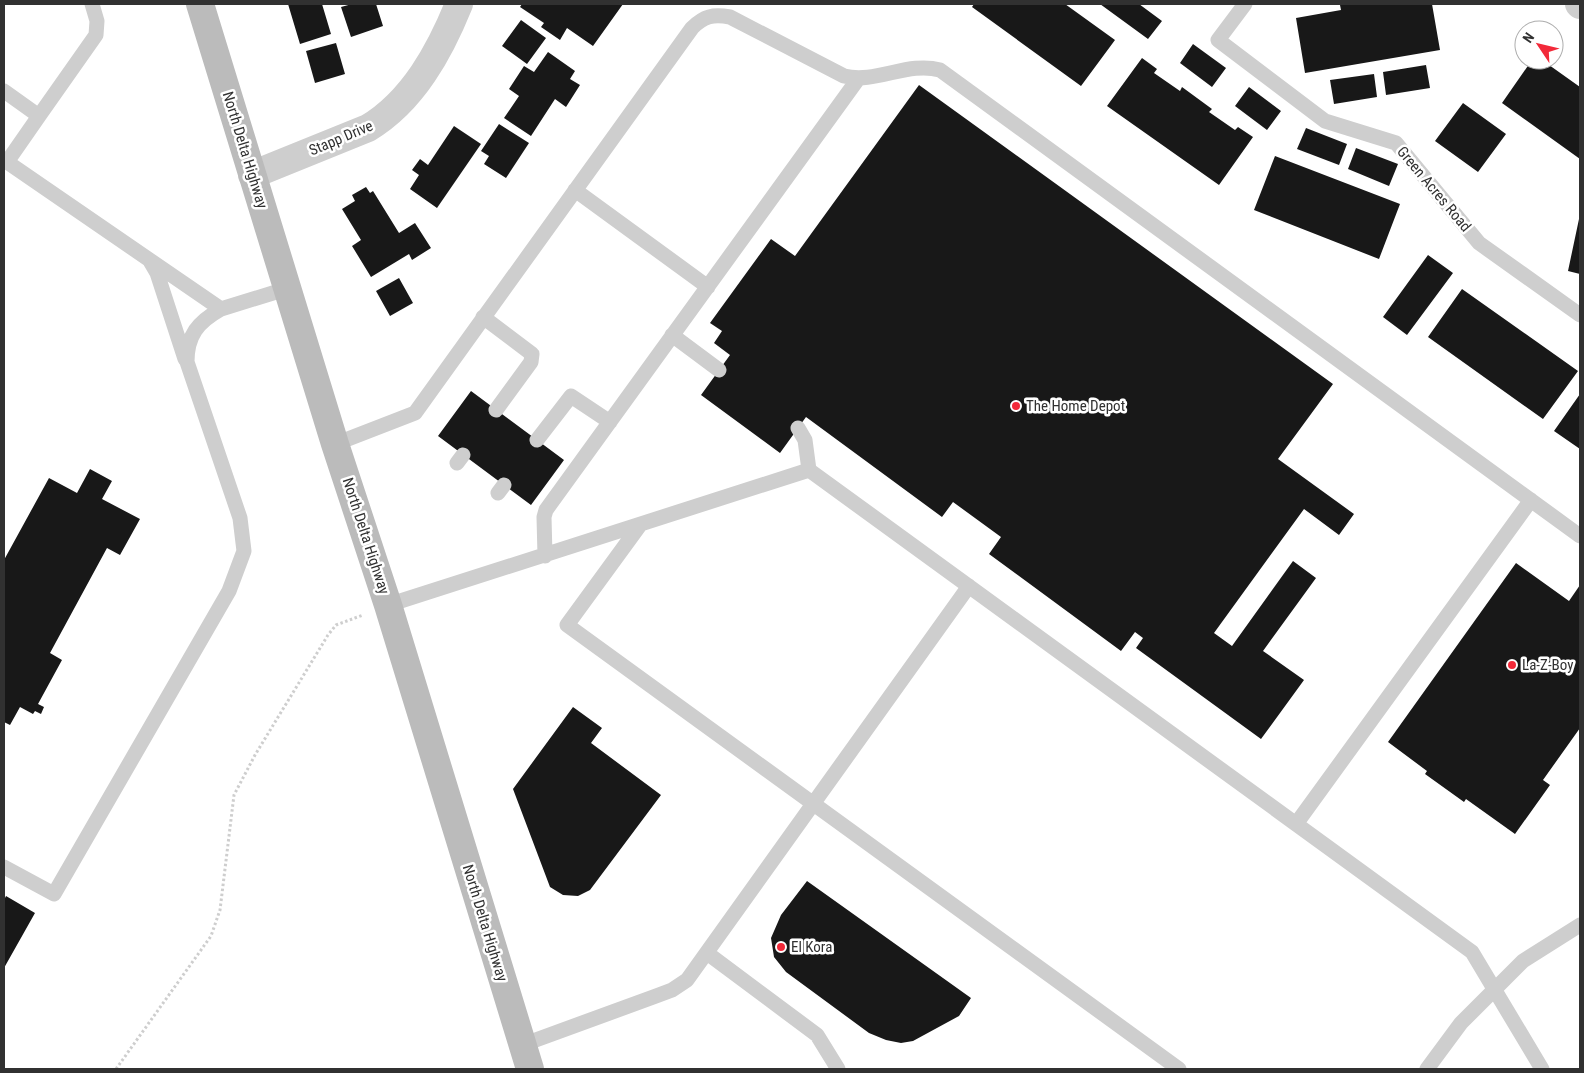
<svg xmlns="http://www.w3.org/2000/svg" width="1584" height="1073" font-family="'Roboto Condensed',sans-serif">
<style>
.building{fill:#181818}
.lines{fill:none;stroke-linecap:round;stroke-linejoin:round}
.path{stroke:#cecece;stroke-width:3;stroke-dasharray:2.5 2.5;stroke-linecap:butt}
.lane{stroke:#cecece;stroke-width:15}
.street{stroke:#cecece;stroke-width:28}
.secondary{stroke:#bbb;stroke-width:28}
.poi-dot{fill:#f22939;stroke:#fff;stroke-width:2}
.labels{text-anchor:middle;dominant-baseline:central;stroke-width:5;stroke-linejoin:round;paint-order:stroke}
.street-label{font-size:15px;fill:#313131;stroke:#fff}
.poi-label{font-size:15px;fill:#313131;stroke:#fff;text-anchor:start}
</style>
<rect width="100%" height="100%" fill="#fff"/>
<path class="building" d="M288,4H322L331,34L300,44Z
M352,4H376L383,26L351,37L341,7Z
M522,4H623L593,46L567,28L560,40L541,27L544,23L520,7Z
M974,4H1065L1115,40L1081,86L972,7Z
M1100,4H1139L1162,21L1148,39Z
M1348,4H1432L1440,50L1305,73L1296,18L1341,10L1340,5Z
M521,20L546,38L527,64L502,46Z
M336,43L345,74L315,83L306,51Z
M1193,44L1226,68L1212,87L1180,63Z
M548,52L575,71L570,79L580,85L566,107L555,99L531,136L504,118L519,96L509,89L524,66L534,72Z
M1142,58L1157,69L1154,73L1180,91L1182,87L1212,109L1209,112L1235,130L1238,127L1253,137L1219,185L1107,106Z
M1532,60H1542L1580,87V159L1502,103Z
M1426,65L1430,88L1386,95L1383,72Z
M1374,74L1377,97L1334,104L1330,80Z
M919,85L1333,384L1278,459L1354,514L1339,535L1304,509L1214,633L1232,646L1293,561L1316,578L1263,651L1304,680L1261,739L1136,648L1143,638L1135,632L1121,651L989,554L1001,537L953,502L942,517L806,417L780,453L701,395L730,355L714,343L722,331L710,323L771,239L795,256Z
M1249,87L1281,111L1267,130L1235,106Z
M1463,103L1506,134L1478,172L1435,141Z
M499,124L529,143L506,178L484,164L489,156L481,151Z
M454,126L481,144L437,208L410,189L419,175L412,170L420,159L428,165Z
M1306,128L1347,144L1339,165L1297,149Z
M1356,148L1398,164L1389,186L1348,169Z
M1275,156L1400,204L1379,259L1254,210Z
M366,187L370,193L373,191L399,233L415,223L431,248L412,260L409,254L371,277L352,246L361,240L342,209L355,201L352,195Z
M1579,219H1580V274L1568,271Z
M1428,255L1453,273L1407,335L1383,317Z
M399,278L413,303L390,316L376,291Z
M1462,289L1578,371L1543,419L1428,337Z
M471,391L564,460L531,505L438,436Z
M1580,394V449L1554,431Z
M90,469L112,481L102,499L140,519L120,555L107,548L50,653L62,660L38,704L44,707L41,714L35,711L33,714L20,707L10,725L4,722V560L49,478L77,493Z
M1516,563L1569,601L1580,585V728L1543,780L1550,785L1515,834L1466,799L1464,802L1425,774L1427,771L1388,742Z
M573,707L602,728L591,743L661,795L590,890L578,896L563,895L550,887L513,789Z
M807,881L971,998L959,1016L913,1041L901,1043L886,1040L869,1033L786,972L774,957L771,938L781,915Z
M6,896L35,913L4,968V900Z"/>
<g class="lines">
<path class="path" d="M116,1069L211,936L220,910L234,795L255,755L328,635L336,625L363,615"/>
<path class="lane" d="M1245,4L1218,40L1325,121L1396,143L1479,243L1580,315
M4,91L39,116L7,162
M39,116L96,35L97,21L92,4
M4,160L221,309L289,288
M575,190L708,287
M150,261L157,273L185,359
M483,317L532,354L531,362L496,410
M672,335L719,370
M798,428L805,440L809,470
M537,440L571,396L610,422
M335,444L415,413L692,28C704,16 713,14 730,17L844,76C876,84 908,61 940,70L1580,536
M457,463L463,455
M498,493L504,485
M640,525L567,625L1179,1069
M545,556L544,517L546,510L858,79
M388,605L809,470L1472,952L1542,1069
M1296,824L1531,500
M4,867L54,894L229,591L244,551L240,518L187,362C187,335 198,322 221,309
M707,953L817,1035L838,1069
M522,1045L656,996L672,990L687,980L969,586
M1427,1069L1461,1023L1523,961L1580,925"/>
<path class="street" d="M1579,4L1580,5
M252,175L368,128C413,101 440,51 459,4"/>
<path class="secondary" d="M200,4L335,444L388,605L530,1069"/>
</g>
<g class="poi-dot">
<circle cx="1016" cy="406" r="5"/>
<circle cx="1512" cy="665" r="5"/>
<circle cx="781" cy="947" r="5"/>
</g>
<g class="labels">
<g class="street-label">
<text transform="translate(341 138) rotate(-23)">Stapp Drive</text>
<text transform="translate(245 150) rotate(73)">North Delta Highway</text>
<text transform="translate(1434 189) rotate(50)">Green Acres Road</text>
<text transform="translate(366 536) rotate(72)">North Delta Highway</text>
<text transform="translate(485 923) rotate(73)">North Delta Highway</text>
</g>
<g class="poi-label">
<text x="1026" y="406">The Home Depot</text>
<text x="1522" y="665">La-Z-Boy</text>
<text x="791" y="947">El Kora</text>
</g>
</g>
<rect width="1584" height="1073" fill="none" stroke="#313131" stroke-width="10"/>
<g transform="translate(1539 45) rotate(305)"><circle r="24" fill="#ffffff" stroke="#adadad"/>
<path d="M0-4L9 19L0 12L-9 19Z" fill="#f22939"/>
<text y="-8" font-size="14" font-weight="bold" text-anchor="middle" fill="#313131">N</text>
</g>
</svg>
